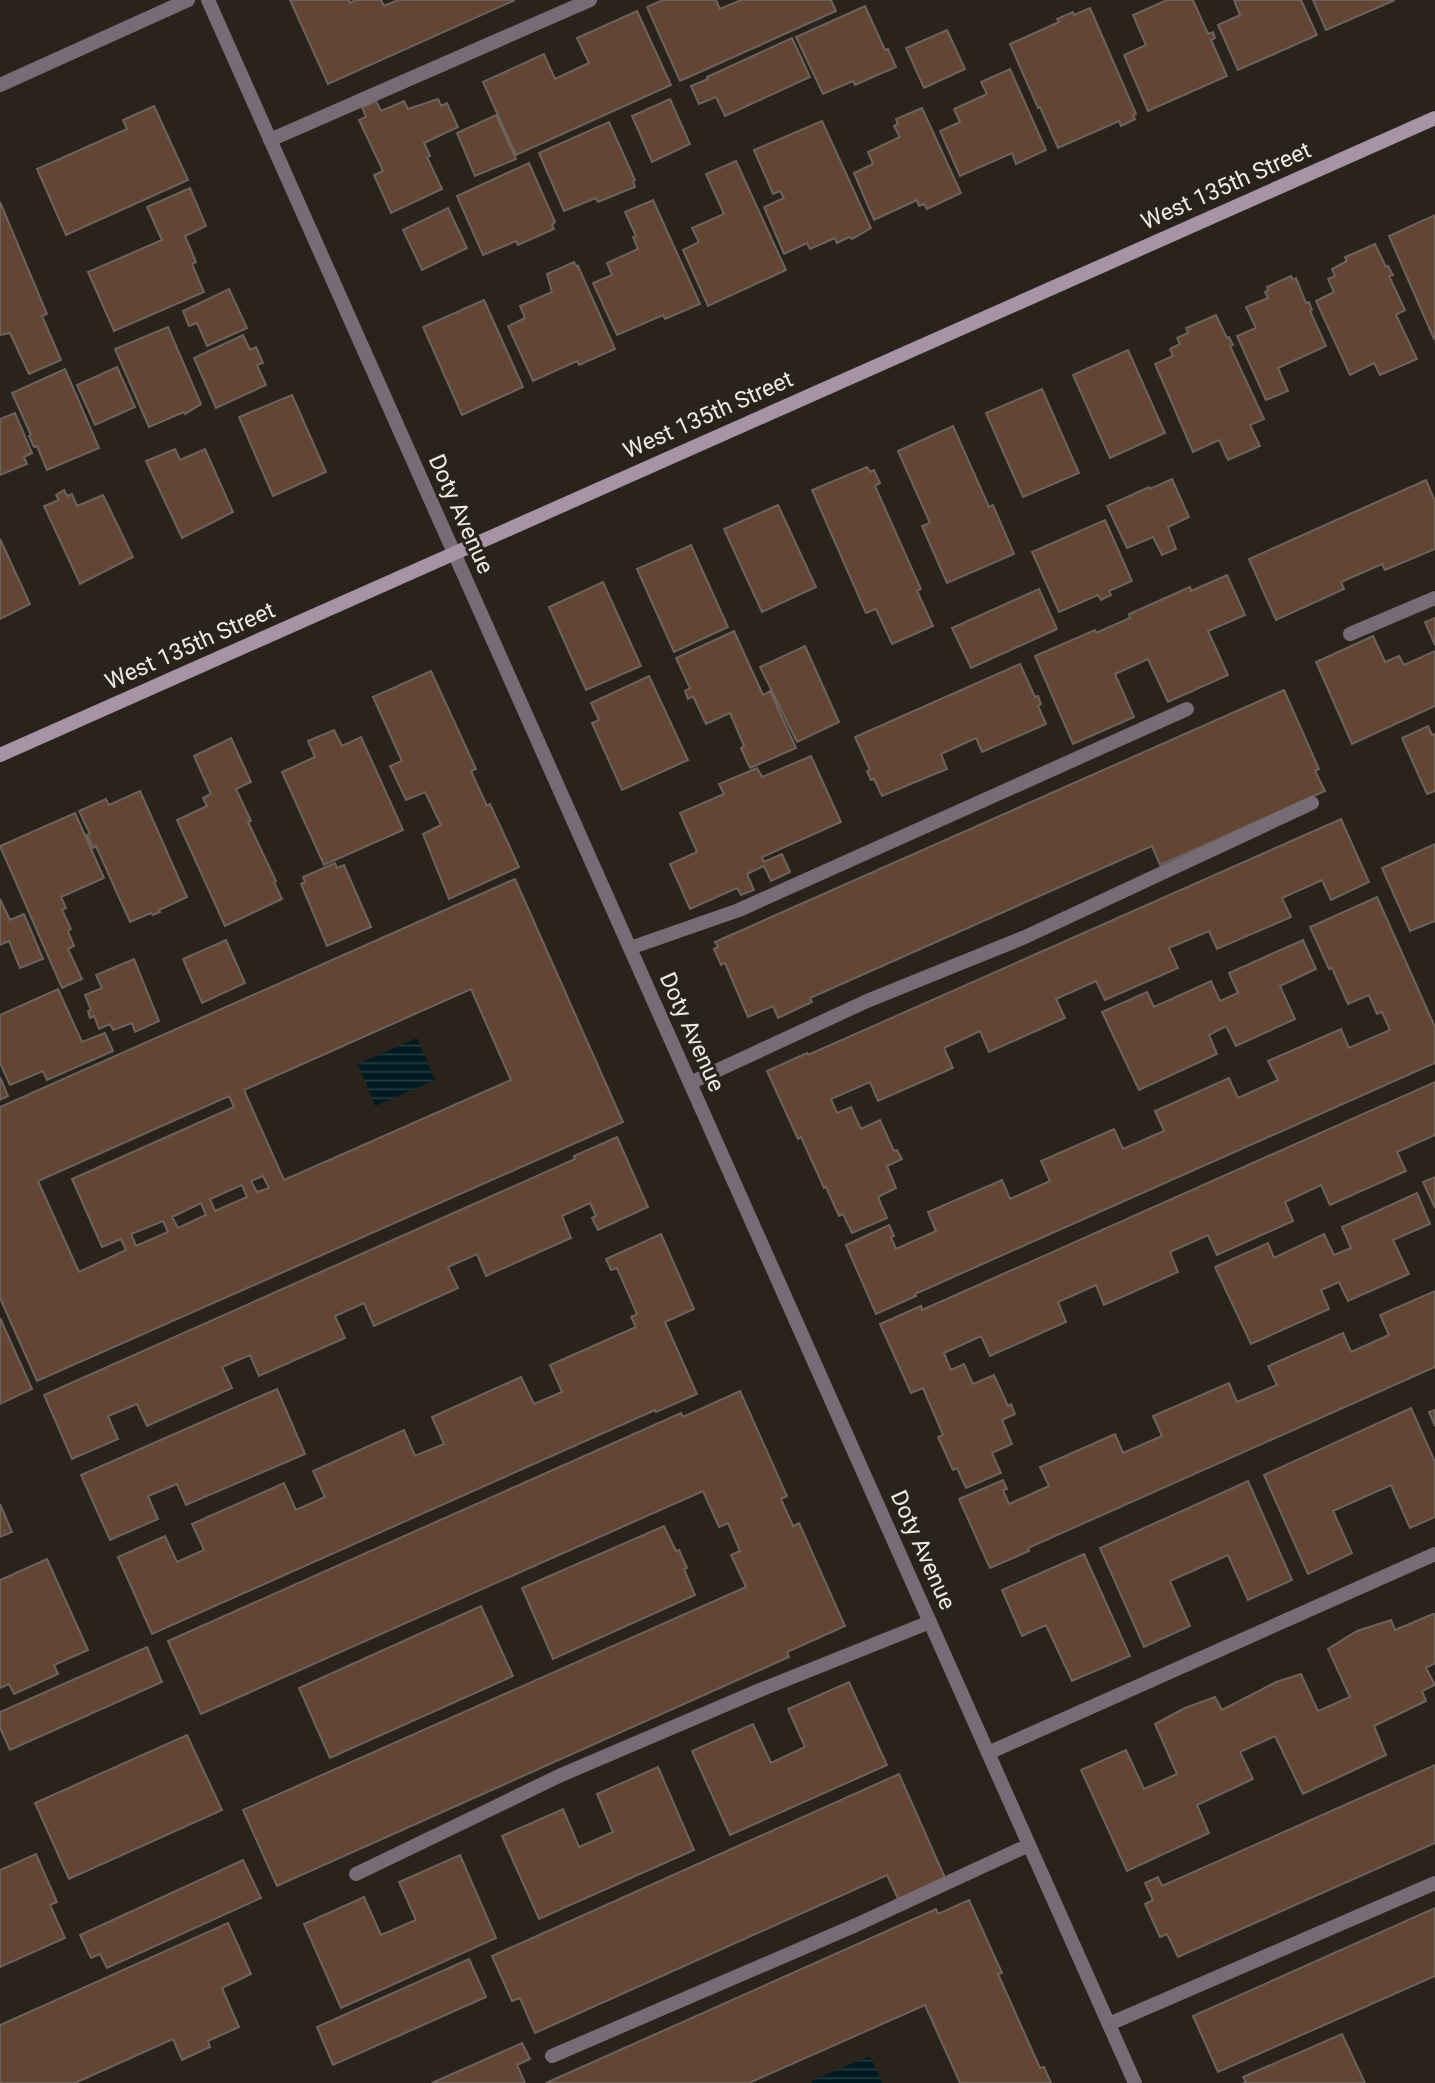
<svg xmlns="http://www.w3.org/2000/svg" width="1435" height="2083" font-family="Roboto,sans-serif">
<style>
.water{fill:url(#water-rules)}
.building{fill:#634534;stroke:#6d635d;stroke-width:2;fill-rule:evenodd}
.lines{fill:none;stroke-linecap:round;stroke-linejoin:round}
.lane{stroke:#776b76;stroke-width:14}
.street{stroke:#776b76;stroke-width:14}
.secondary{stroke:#a693a5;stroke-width:14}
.labels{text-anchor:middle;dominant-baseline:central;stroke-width:6;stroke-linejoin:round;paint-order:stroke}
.street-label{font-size:23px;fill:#efebe6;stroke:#29231c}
</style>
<defs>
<pattern id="water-rules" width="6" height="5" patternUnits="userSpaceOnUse" patternTransform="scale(1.75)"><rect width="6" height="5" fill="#001a20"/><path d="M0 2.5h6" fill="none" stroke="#263b40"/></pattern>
</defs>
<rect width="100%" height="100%" fill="#29231c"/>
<path class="water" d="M417,1038L435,1080L375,1106L358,1064Z
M870,2056L882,2083H812L811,2081Z"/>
<path class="building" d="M290,0H349L350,3L355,0H381L384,6L398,0H515L328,84Z
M663,0H716L720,9L741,0H831L836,11L680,81L647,7Z
M1167,0H1193L1208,34L1213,32L1215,38L1211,40L1227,76L1148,111L1124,55L1146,45L1133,15Z
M1234,0H1301L1317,35L1238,70L1218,25L1240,15Z
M1313,0H1395L1326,30Z
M865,6L885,50L888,49L896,67L855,85L853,81L823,94L796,37Z
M1090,8L1136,114L1133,116L1135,119L1121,126L1119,121L1058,148L1040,107L1038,108L1010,44L1059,22L1057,19L1073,12L1074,15Z
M637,11L671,85L516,155L483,82L544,54L555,79L589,63L577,38Z
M947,30L965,69L924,88L906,48Z
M792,38L810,77L725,116L716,97L699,104L691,86L708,79L707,77Z
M1010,69L1046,150L1016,164L1012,153L960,176L940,131L960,122L954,109L987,94L981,82Z
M438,99L441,106L447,103L458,127L424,143L430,156L427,157L442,189L391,213L374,175L383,171L359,120L366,117L362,107L376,101L381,111L404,101L408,109Z
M670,99L690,144L652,162L632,116Z
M154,106L188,180L66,235L37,169L127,129L123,120Z
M922,108L961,193L927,209L924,204L919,206L917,200L874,220L854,173L873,164L868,152L900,137L894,126L898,124L896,119Z
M496,115L516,159L475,176L457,133Z
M822,121L871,228L852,239L849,237L837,243L835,238L810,249L807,243L784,254L764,207L784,198L780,191L773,194L754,150Z
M609,122L635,180L633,181L635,187L598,202L596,198L564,211L539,153Z
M736,161L786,270L708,306L683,250L699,242L692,228L724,214L706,174Z
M529,163L555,222L552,225L554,229L518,245L516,241L483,255L457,196Z
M190,188L206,226L185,236L196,262L192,264L204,292L114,331L88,272L162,240L147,207Z
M653,200L700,304L665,319L663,315L617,335L593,283L612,275L607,263L638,249L633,237L636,236L625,212Z
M0,202L47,314L42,316L61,360L29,374L10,333L0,335Z
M448,208L467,248L422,270L403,230Z
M1435,215V338L1434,339L1389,236Z
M1375,244L1386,267L1388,266L1393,275L1389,276L1405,310L1396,315L1417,359L1380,375L1374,363L1350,375L1316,301L1334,292L1328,279L1335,276L1332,269L1347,261L1345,257Z
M574,262L577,267L578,266L615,349L579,365L577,361L533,381L508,326L525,318L520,306L552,292L547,274Z
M1291,276L1293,280L1296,278L1306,303L1309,302L1312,310L1310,311L1326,346L1278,368L1288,391L1266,400L1237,336L1256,328L1246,307L1268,298L1265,292L1268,290L1267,287Z
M229,289L247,328L207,346L197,323L189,326L183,311Z
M484,300L523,387L462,415L423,327Z
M1216,315L1227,338L1229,337L1233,345L1230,346L1264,419L1250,425L1260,446L1228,460L1219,440L1193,452L1155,364L1173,356L1170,349L1180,344L1177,338L1188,333L1186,328Z
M168,327L201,404L185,414L184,412L149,427L115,349Z
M243,335L250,350L256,347L263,363L257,365L266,385L216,408L194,358Z
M1128,350L1165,433L1110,458L1073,375Z
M117,367L135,407L95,425L77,385Z
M65,369L99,448L47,470L37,446L34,447L29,436L31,435L12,393Z
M1042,389L1079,473L1023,497L986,413Z
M292,395L326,472L273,496L239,417Z
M15,413L32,453L24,457L27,464L0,475V419Z
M953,426L989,507L993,505L1014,554L947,583L922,526L930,523L898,451Z
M175,449L180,460L205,449L233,512L182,538L146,461Z
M867,467L870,472L874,470L880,483L875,486L921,589L917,591L933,626L892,644L876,609L866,613L812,490Z
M1172,479L1189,517L1168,527L1176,549L1162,555L1153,537L1127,548L1107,506L1149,487L1150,489Z
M1426,480L1435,501V549L1385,570L1382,564L1341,582L1344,589L1276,620L1249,559Z
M64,490L67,496L72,494L77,506L103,495L133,557L80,584L44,506L59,500L56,495Z
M778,505L816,587L762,612L724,529Z
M1105,520L1132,581L1109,591L1111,595L1101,600L1098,595L1059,612L1032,552Z
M0,539L30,604L0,619Z
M691,545L728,627L674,652L637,569Z
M1227,575L1245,615L1208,631L1228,675L1168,702L1148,659L1115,674L1134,717L1073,744L1035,656L1095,630L1096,633L1130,618L1129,614L1190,587L1191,591Z
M603,582L641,666L586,690L549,607Z
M1039,589L1057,629L971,668L952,628Z
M1435,618V645L1425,622Z
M734,631L763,695L770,691L796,748L750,768L741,748L744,746L730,713L706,724L693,696L688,699L685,691L690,688L676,658Z
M1373,636L1385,662L1399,656L1404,665L1435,651V706L1352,744L1316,662Z
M805,646L839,722L797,742L760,667Z
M1020,664L1035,697L1038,696L1041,704L1038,706L1046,724L982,752L976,738L941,754L947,769L882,796L874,779L871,780L867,771L870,770L855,737Z
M431,671L476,769L471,771L487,806L490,804L519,867L449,899L423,834L441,825L425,792L406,800L390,766L402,761L373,697Z
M649,676L688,760L622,790L592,723L599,720L591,703Z
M1284,690L1319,769L1315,771L1325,791L1160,865L1152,846L810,998L812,1002L778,1018L773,1006L748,1017L725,963L721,965L714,949L718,947L715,942Z
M1428,726L1432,735L1435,734V791L1427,794L1402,738Z
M334,730L342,746L361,737L403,830L324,865L282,772L315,757L308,741Z
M231,738L251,782L236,789L251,821L248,822L276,881L274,882L282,899L225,926L177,820L207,806L203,798L211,794L194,756Z
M811,756L841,822L762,857L764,862L782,854L790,872L771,881L764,866L747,874L754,890L741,895L737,888L690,909L670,864L697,852L680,813L724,794L719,784L757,768L762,777Z
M140,791L187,897L159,910L160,912L153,915L151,913L130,922L96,846L93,848L87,835L90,834L79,811L106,799L109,805Z
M75,813L104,878L61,897L66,908L62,910L71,929L68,931L74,946L68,949L82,979L62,988L0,846Z
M1341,819L1369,882L1331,900L1322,880L1282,898L1291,917L1217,949L1209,931L1169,948L1178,968L1105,1000L1096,981L1056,999L1065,1018L989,1052L980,1031L944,1048L953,1068L878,1101L870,1082L831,1099L837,1113L851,1107L861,1129L880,1120L894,1151L897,1150L902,1159L887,1166L896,1188L878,1197L887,1218L852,1233L843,1214L839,1216L826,1187L824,1188L801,1137L798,1139L767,1071L807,1053L808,1055Z
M1435,844V921L1410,931L1382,868Z
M335,863L337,868L344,865L371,927L327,946L301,884L305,882L303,877Z
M515,879L623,1122L37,1381L0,1298V1107ZM471,989L511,1080L284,1180L244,1090ZM229,1096L234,1107L72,1179L102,1247L121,1239L126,1250L79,1272L38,1181ZM263,1176L269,1188L257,1192L251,1181ZM242,1185L247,1197L215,1211L210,1199ZM201,1203L206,1215L178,1228L172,1217ZM163,1221L168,1232L136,1246L131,1234Z
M1377,897L1435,1027V1063L915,1294L916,1296L876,1314L846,1245L889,1225L894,1236L891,1237L896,1249L936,1231L928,1212L1002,1180L1010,1199L1050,1181L1041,1161L1114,1129L1123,1149L1164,1131L1155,1111L1229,1078L1238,1098L1278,1080L1268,1061L1341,1029L1349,1048L1390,1030L1382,1012L1377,1014L1369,995L1348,1004L1332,968L1329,969L1310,927Z
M0,899L10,920L24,914L43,959L20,968L9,941L0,945Z
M226,940L245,983L202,1003L183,959Z
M1303,940L1316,969L1280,986L1295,1019L1236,1046L1226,1026L1209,1035L1217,1054L1139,1090L1102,1012L1147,992L1154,1007L1211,981L1220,1001L1238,993L1229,973Z
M134,959L159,1021L135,1032L132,1023L113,1030L110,1024L99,1029L94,1016L90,1018L88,1011L91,1010L85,995L102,988L96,975Z
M58,989L82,1042L105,1033L113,1051L47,1080L43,1071L10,1085L0,1063V1015Z
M0,1077L8,1096L0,1100Z
M1435,1082V1135L1397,1152L1406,1171L1330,1205L1321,1185L1285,1202L1293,1221L1217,1255L1208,1235L1170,1252L1178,1272L1104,1305L1096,1285L1058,1302L1066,1322L990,1356L981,1336L944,1353L951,1370L964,1364L973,1384L994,1375L1008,1406L1011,1404L1015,1414L1002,1420L1012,1444L992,1453L1001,1473L966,1488L957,1468L953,1470L938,1437L943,1435L923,1388L911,1393L880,1324L921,1306L922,1310Z
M617,1137L648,1207L598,1230L592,1218L596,1216L590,1203L562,1216L571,1238L486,1276L477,1254L448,1267L458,1288L374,1326L364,1303L335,1316L345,1338L259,1376L250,1355L222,1367L232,1388L147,1426L137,1404L108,1416L118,1439L72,1459L44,1395L575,1159L574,1156Z
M1435,1177V1208L1423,1182Z
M1417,1193L1430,1224L1393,1240L1409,1274L1348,1301L1339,1282L1321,1290L1329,1309L1251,1344L1215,1267L1268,1243L1274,1258L1324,1234L1334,1255L1351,1248L1342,1227Z
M661,1234L694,1309L665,1322L697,1394L656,1412L655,1410L152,1634L118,1557L165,1536L177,1562L204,1550L192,1524L284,1483L296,1510L325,1497L313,1471L404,1430L415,1456L444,1444L432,1417L521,1377L534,1404L562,1392L550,1365L636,1327L631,1317L637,1314L617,1268L611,1270L606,1259Z
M1435,1291V1367L1028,1548L1029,1551L990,1568L959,1499L1003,1480L1007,1489L1003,1490L1009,1504L1049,1486L1040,1467L1115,1434L1123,1453L1162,1436L1153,1416L1229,1383L1237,1402L1277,1385L1268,1366L1343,1333L1351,1352L1389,1335L1380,1315Z
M0,1318L32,1389L0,1404Z
M277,1389L305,1454L186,1505L177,1484L148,1496L158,1519L110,1540L81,1475Z
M740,1391L787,1496L781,1499L793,1526L799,1523L845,1626L787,1652L789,1657L277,1886L243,1810L746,1587L731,1555L740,1551L728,1523L719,1527L703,1491L201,1714L168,1641L681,1413L683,1417Z
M1411,1408L1435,1462V1517L1410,1528L1391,1485L1333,1511L1352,1553L1308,1574L1264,1475Z
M1435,1410V1426L1429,1412Z
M1248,1481L1292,1580L1248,1600L1228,1555L1170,1581L1190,1626L1144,1647L1100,1548Z
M0,1504L12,1532L0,1537Z
M664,1526L676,1551L679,1550L687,1568L684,1569L695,1595L553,1659L522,1588Z
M1084,1554L1130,1656L1072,1681L1046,1625L1022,1636L1002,1590Z
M47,1559L88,1650L54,1665L58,1674L14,1694L9,1684L0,1688V1580Z
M481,1606L513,1676L330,1758L299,1688Z
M1433,1614H1435V1663L1426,1668L1435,1685L1422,1691L1426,1701L1374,1726L1386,1755L1303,1794L1275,1736L1240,1752L1253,1779L1197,1805L1209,1833L1127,1871L1081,1770L1126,1750L1144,1789L1177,1774L1155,1724L1185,1708L1215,1697L1222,1710L1276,1682L1301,1674L1318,1711L1350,1697L1328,1649L1357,1631L1391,1620L1395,1630Z
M147,1647L162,1682L10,1750L0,1728V1712Z
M849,1682L887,1765L730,1835L692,1751L753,1724L771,1763L805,1747L788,1709Z
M187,1735L222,1810L69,1879L35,1803Z
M1435,1765V1843L1178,1957L1167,1934L1160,1937L1145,1904L1153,1900L1145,1883L1158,1877L1162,1886Z
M658,1767L694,1850L539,1919L502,1836L563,1809L579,1847L613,1832L597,1794Z
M899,1774L946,1880L899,1901L887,1875L535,2033L520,1998L512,2001L492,1956Z
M36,1854L57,1902L50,1905L65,1938L0,1967V1870Z
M460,1855L496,1938L341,2008L304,1924L364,1897L381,1935L416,1920L399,1882Z
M243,1860L261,1898L107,1968L100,1954L91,1958L80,1935Z
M969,1900L1002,1973L998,1974L1040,2068L1044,2067L1051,2083H960L925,2005L749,2083H546L936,1909L938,1914Z
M1435,1908V1976L1218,2072L1193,2016Z
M228,1923L251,1974L222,1988L239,2027L208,2041L210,2047L182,2060L173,2039L75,2083H0V2025Z
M469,1959L486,1997L333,2065L317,2027Z
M1342,2034L1365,2083H1243L1246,2082L1243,2077Z
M522,2043L530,2059L517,2065L525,2083H432Z"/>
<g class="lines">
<path class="lane" d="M270,140L590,0
M1350,634L1435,598
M630,948L739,910L1187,709
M690,1083L867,1001L1025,937L1312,803
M988,1753L1435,1554
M356,1874L559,1776L760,1690L930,1622
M1109,2024L1435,1883
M552,2056L856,1925L1029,1845"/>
<path class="street" d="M208,0L1135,2083
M0,85L188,0"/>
<path class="secondary" d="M0,755L1435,118"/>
</g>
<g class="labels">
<g class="street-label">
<text transform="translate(1226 186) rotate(-24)">West 135th Street</text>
<text transform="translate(708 415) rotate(-24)">West 135th Street</text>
<text transform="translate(461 514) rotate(66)">Doty Avenue</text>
<text transform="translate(190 646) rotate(-24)">West 135th Street</text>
<text transform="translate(692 1032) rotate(66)">Doty Avenue</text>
<text transform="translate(923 1550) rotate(66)">Doty Avenue</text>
</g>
</g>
</svg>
